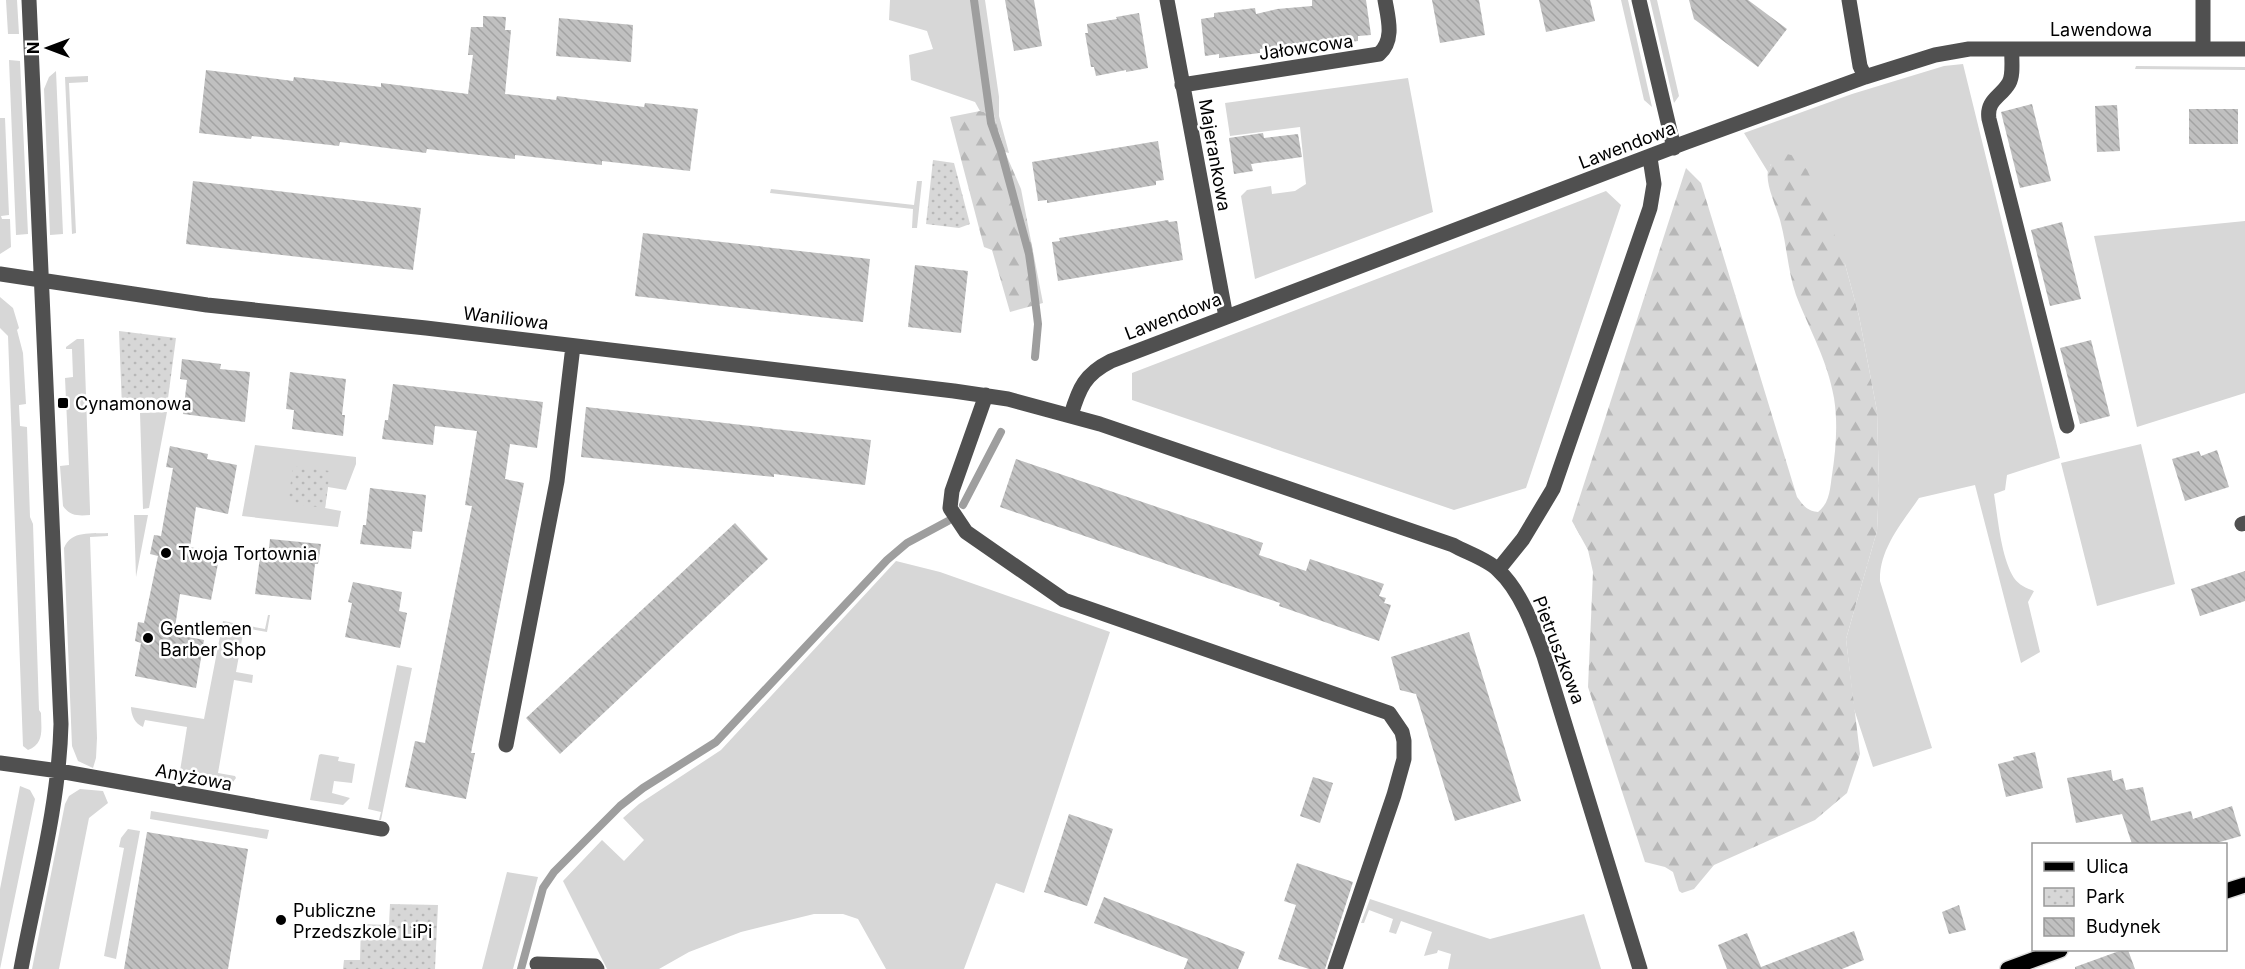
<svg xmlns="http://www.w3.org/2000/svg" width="2245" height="969" font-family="Inter,sans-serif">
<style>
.green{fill:#d7d7d7}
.forest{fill:url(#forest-firs)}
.park{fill:url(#park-dots)}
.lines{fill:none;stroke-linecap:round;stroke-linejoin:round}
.stream{stroke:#9e9e9e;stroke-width:8}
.building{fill:url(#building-back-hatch)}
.major-casing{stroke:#dbdbdb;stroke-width:18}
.minor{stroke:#505050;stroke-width:15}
.major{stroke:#000;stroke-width:15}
.poi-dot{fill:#000;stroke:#fff;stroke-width:2}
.labels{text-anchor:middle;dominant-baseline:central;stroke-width:5;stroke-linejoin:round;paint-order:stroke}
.street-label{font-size:18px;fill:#000;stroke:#fff}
.poi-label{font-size:18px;fill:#000;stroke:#fff;text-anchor:start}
</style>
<defs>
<pattern id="forest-firs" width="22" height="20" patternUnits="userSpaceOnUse" patternTransform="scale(1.5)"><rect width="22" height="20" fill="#d7d7d7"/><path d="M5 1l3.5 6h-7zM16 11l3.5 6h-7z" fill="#b7b7b7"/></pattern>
<pattern id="park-dots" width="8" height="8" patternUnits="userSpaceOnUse" patternTransform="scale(1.5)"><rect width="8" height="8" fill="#d7d7d7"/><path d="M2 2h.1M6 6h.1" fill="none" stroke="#b7b7b7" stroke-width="1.8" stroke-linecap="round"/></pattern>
<pattern id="building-back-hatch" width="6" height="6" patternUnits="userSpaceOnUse" patternTransform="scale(1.5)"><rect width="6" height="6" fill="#c0c0c0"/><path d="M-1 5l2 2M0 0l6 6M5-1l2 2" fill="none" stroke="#a3a3a3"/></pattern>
</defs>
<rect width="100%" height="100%" fill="#fff"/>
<path class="green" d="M6,0H17L19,34H8Z
M890,0H985L999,97V116L1009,153L1005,152L994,115L980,111L975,102L911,80L909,55L933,49L927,31L889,20Z
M1621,0H1628L1652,107L1644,100Z
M1650,0H1657L1679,96L1674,103Z
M9,60L20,61L28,234L16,235Z
M1963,64L2060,458L2007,475L2005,490L1994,494C1998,519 2001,557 2014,578C2019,585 2026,588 2034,591L2028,602L2040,652L2021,663L1975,485L1919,498C1902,523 1879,549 1880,581L1932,748L1873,767L1854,709L1846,639L1877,531L1879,486L1877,411L1859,316L1845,264L1771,164L1768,172L1744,133L1852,94L1944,66Z
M2136,66L2245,67V70L2135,69Z
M56,71L63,234L50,235L44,89L49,77Z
M88,76V82L69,83L76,233L72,234L65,77Z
M1408,78L1433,212L1255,279L1241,196L1247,190L1271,186L1272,194L1295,191L1306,184L1300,127L1230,136L1225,103Z
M0,118H5L9,215L1,216L2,219H10L11,247L0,254Z
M917,181H922L917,228H912L913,209L770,193L771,189L914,205Z
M1606,191L1621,205L1526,488L1454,510L1132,400V373Z
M2245,221V393L2137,427L2094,236Z
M0,297L13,308L19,328L17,330L23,353L26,404L19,405L20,426L27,427L30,517L33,524L39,710L41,713C41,728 45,744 28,750L23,746L8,336L0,328Z
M77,339H84L90,510V515C78,516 70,516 63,506L60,466L69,465L65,378L73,377L72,349H66V347Z
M167,412L149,508L143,509L140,413Z
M2141,444L2175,584L2097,606L2061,463Z
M255,445L356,457V464L346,490L328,487L325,508L341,511L338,527L242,516Z
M134,515H148L136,577Z
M108,533V536L90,537L97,738L96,758L93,768L78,761L72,746L64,548C71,530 92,534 108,533Z
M896,561L940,572L1110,632L1024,893L996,883L964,969H886L858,919L843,914H814L741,932L689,952L659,969H607L563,881L602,840L624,861L644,840L623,818L639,804L721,750Z
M268,615H270L267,632L244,628L236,672L253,675L252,683L234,680L218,773L235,776L236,778L230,786L194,780V774L180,771L187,727L145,720L143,727C135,724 131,715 131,707L204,719L223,621L265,629Z
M397,665L412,668L381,820H379L381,812L368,809Z
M321,754L339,757L338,761L355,764L352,783L334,781L332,793L350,798L343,805L310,800L319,755Z
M20,786L30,790L35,799L0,969V889Z
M80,789L103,791L108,803L89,818L59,969H32L65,804L69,796Z
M151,811L269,830L267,839L150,819Z
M128,829L140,831L116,959L104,956L124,848L119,847L121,838Z
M507,872L538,877L513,969H482Z
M1370,899L1490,939L1584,914L1601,969H1448L1451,954L1438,950L1437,953L1424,956L1432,932L1401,921L1396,934L1389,932L1393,919L1369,910L1364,923H1361Z"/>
<path class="forest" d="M980,111L994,115L1005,152L1021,189L1043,303L1010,312L992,250L984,247L950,117Z
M1787,154L1795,156L1807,170L1822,201L1845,264L1859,316L1877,411L1879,486L1877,531L1846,639L1860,754L1847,793L1815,820L1714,865L1694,889L1682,893L1679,891L1673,872L1665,867L1645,862L1588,687L1593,572L1588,550L1572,521L1686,168L1701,183L1797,497C1803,505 1807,511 1818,512C1830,503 1830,488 1832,475C1836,449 1838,423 1834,398C1827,359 1810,331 1796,295C1788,272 1787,247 1781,224C1778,210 1765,185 1768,171C1770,162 1779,157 1787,154Z"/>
<path class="park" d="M933,160L954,163L970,224L959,228L926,224Z
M119,331L176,338L167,406L122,408Z
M293,466L330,471L325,508L288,503Z
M390,904L438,905L435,969H343L344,960H360L361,924L389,925Z"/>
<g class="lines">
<path class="stream" d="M974,0L991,123L1001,151L1029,254L1032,275L1038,324L1035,357
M963,505L1001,432
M521,969L543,888L554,872L620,806L643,788L716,742L887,560L907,543L948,521"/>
</g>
<path class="building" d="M1005,0H1034L1042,46L1014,51Z
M1312,0H1366L1371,35L1358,36V41L1317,46V42L1303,43L1260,49V53L1219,58V54L1205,56L1201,19L1214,17V13L1255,8L1256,14L1277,9L1312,6Z
M1432,0H1479L1485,35L1440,43Z
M1539,0H1590L1595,21L1546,32Z
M1689,0H1748L1787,29L1758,67L1694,19Z
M1139,13L1148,68L1126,72V70L1096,76L1094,67H1091L1085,33H1088L1087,24L1117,19L1116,17Z
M483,16L506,17L505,30H511L505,94L556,100L557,96L644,107L645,103L698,109L690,171L602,161V165L515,155V159L427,149L426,153L340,142L339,146L252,136L251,139L199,133L206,70L293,81L294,77L381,87V83L468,94L473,55H468L471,27H483Z
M559,18L633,25L631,62L556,56Z
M2032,104L2051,181L2020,188L2001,112Z
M2117,105L2120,151L2097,152L2095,106Z
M2189,109H2238V144H2189Z
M1263,133L1264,138L1298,134L1302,157L1251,164L1253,171L1234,174L1229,138Z
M1158,141L1164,180L1156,181V185L1047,203V200L1038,201L1032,162Z
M193,181L421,208L413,270L186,244Z
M1168,220L1169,222L1177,221L1183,260L1058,281L1052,242L1060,241L1059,238Z
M2062,222L2081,299L2050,306L2031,230Z
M643,233L870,259L863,322L635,296Z
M915,265L968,271L961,333L908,327Z
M2091,340L2110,416L2080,424L2060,348Z
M182,359L221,364L220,369L250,372L245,422L183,414L187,380L180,379Z
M290,372L346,379L342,415H345L343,436L292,429L294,410L286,409Z
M393,384L543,402L537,448L510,444L505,479L524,483L471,753H475L466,799L405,787L415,741L425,743L462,556L472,506L465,505L477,431L435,426L433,445L382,439L385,420H388Z
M586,407L871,440L865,485L774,474V477L581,457Z
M170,446L208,454L207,459L237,465L228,514L196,507L190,547L220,553L211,600L180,594L174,634L204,640L196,688L135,676L141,643L135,641L138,622L144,623L158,556L150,554L154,535L161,536L173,468L166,467Z
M2217,450L2229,487L2185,501L2172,459L2199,451L2201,456Z
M1016,459L1263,543L1259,555L1306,571L1310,559L1384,584L1379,596L1386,598L1384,603L1391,605L1379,641L1279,606L1280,603L1000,507Z
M370,488L426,495L422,532L413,531L411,549L360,544L363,525H366Z
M735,523L768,559L560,754L526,718Z
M270,539L321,544L318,564H315L311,600L255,594L260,557L268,558Z
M2245,571V601L2200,616L2191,589Z
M353,582L402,592L399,611L407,613L400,648L345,637L352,603L348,602Z
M1469,632L1521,801L1455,821L1416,694L1400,690L1391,657Z
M2035,752L2043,788L2006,797L1998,764L2014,760L2013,757Z
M2111,770L2113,781L2123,778L2126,790L2143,787L2151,821L2191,811L2193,819L2232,806L2241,836L2213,844H2132L2122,814L2076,823L2067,778Z
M1313,777L1333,783L1320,823L1300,816Z
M1069,814L1113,829L1087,906L1044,892Z
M147,832L248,849L228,969H124Z
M1297,863L1353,882L1325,969H1309L1278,959L1296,905L1284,901Z
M1104,897L1245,952L1238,969H1184L1188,959L1094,923Z
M1959,905L1966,930L1949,934L1942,912Z
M1854,931L1864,960L1842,969H1727L1718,945L1747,933L1761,967Z
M2122,950H2128L2135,969H2075V967Z"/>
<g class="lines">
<g class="major-casing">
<path id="major" d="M2226,891L2245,885
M2008,969L2060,950"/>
</g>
<path class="minor" d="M1167,0L1226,317
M1639,0L1674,148
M1849,0L1860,66L1865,77
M2012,49C2011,58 2014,74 2009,83C2001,97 1986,100 1989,119L2067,426
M2203,49V0
M1182,85L1379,54C1395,40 1388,18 1385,0
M0,274L207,305L426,328L954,391L1008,399L1100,424L1453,545C1467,553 1487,559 1498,570C1521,591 1534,628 1544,656L1640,969
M986,395L952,491L950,508L966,532L1064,600L1389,713L1402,732L1404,741V759L1394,795L1335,969
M1071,415C1079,388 1085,374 1111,361L1684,143L1865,77L1935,55L1969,49H2245
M2242,524L2245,523
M1498,570L1523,539L1553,489L1650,208L1654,184L1650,158
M506,745L557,481L573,346
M0,763L59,771L382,829
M537,964L595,966L597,969
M21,969C36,888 59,806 61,724L29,0"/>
<use href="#major" class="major"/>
</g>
<g class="poi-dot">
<rect x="57" y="397" width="12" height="12" rx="3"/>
<circle cx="166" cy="553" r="6"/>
<circle cx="148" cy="638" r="6"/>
<circle cx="281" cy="920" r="6"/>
</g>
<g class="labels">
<g class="street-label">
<text x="2101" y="29">Lawendowa</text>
<text transform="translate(1306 47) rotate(-8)">Jałowcowa</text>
<text transform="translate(1627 145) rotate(-21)">Lawendowa</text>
<text transform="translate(1215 155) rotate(80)">Majerankowa</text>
<text transform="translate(1173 316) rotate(-21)">Lawendowa</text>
<text transform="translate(506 318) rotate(7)">Waniliowa</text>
<text transform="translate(1559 650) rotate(69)">Pietruszkowa</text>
<text transform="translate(194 777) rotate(11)">Anyżowa</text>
</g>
<g class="poi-label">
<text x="75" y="403">Cynamonowa</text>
<text x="178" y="553">Twoja Tortownia</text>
<text x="160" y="628">Gentlemen<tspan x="160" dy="21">Barber Shop</tspan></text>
<text x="293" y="910">Publiczne<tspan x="293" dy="21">Przedszkole LiPi</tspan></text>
</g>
</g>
<rect x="2032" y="843" width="195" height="108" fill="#ffffff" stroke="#999999" stroke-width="1.5"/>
<rect x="2044" y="862" width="30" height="9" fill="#000000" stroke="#999999" stroke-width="1.5"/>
<text x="2086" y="873" font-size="18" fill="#000000">Ulica</text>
<rect x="2044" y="888" width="30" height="18" fill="url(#park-dots)" stroke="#999999" stroke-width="1.5"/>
<text x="2086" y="903" font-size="18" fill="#000000">Park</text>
<rect x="2044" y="918" width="30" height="18" fill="url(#building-back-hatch)" stroke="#999999" stroke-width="1.5"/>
<text x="2086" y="933" font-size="18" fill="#000000">Budynek</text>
<g transform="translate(48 48) rotate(270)" stroke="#ffffff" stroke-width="4.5" paint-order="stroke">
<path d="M0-4.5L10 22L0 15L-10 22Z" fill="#000000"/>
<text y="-9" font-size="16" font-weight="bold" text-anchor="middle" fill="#000000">N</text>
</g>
</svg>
